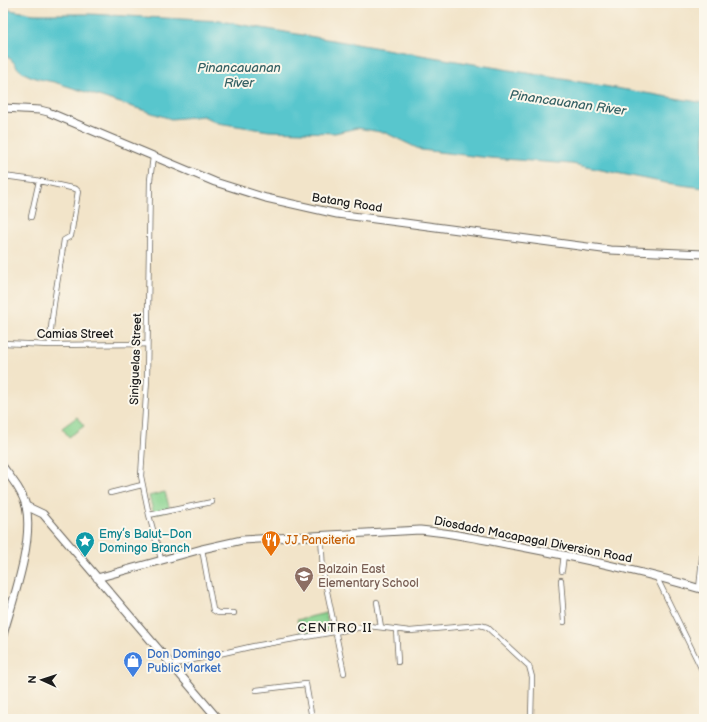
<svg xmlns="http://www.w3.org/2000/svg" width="707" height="722" font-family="'Balsamiq Sans',sans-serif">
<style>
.green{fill:#8ad390;stroke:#537856}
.water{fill:#58c6cd;stroke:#3a7174}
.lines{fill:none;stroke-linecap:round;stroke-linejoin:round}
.street-casing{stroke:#676259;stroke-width:6}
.secondary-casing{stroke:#676259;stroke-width:9}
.primary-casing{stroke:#676259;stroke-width:9}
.street{stroke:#fff;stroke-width:4.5}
.secondary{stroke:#fff;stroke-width:7}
.primary{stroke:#fff;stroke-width:7}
.labels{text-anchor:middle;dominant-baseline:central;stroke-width:4;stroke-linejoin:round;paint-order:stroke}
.street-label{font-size:12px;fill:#1c1c1c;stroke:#fbf7ec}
.culture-label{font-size:12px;fill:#0d838f;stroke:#fbf7ec;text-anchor:start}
.food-label{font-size:12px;fill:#c56008;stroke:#fbf7ec;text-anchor:start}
.education-label{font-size:12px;fill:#785e54;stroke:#fbf7ec;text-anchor:start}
.shop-label{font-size:12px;fill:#366cbe;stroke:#fbf7ec;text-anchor:start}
.water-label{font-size:13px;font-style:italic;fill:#346063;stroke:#fbf7ec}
.neighbourhood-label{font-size:13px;letter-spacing:1px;fill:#1c1c1c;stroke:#fbf7ec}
</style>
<rect width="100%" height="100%" fill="#fbf7ec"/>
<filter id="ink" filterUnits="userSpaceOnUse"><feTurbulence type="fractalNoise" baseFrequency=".025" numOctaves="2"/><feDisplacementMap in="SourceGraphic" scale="8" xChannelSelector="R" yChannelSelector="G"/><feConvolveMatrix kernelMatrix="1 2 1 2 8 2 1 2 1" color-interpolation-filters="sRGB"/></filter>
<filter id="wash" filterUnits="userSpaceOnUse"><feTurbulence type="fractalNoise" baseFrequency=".012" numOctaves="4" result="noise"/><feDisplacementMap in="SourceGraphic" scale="16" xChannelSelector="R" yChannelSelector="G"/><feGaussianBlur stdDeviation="0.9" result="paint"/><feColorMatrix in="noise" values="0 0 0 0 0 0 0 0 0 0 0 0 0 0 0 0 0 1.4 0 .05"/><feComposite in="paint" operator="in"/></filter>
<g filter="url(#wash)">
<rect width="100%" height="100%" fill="#f2e4c9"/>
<path class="green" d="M77,417L84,426L69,437L62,428Z
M165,492L170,510L154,514L149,496Z
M326,613L329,629L301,635L297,620Z"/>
<path class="water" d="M3,9L34,14H89L220,21L704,103V188L666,183L572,164L490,158L421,150L386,133L357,128L335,133L269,131L218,123L203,116L171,119L54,82C43,80 31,78 21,71C13,65 16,60 3,55Z"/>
</g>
<g filter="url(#ink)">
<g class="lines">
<g class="street-casing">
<path id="street" d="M153,157L150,180L147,379L141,476L149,515L161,559
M3,176L35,180L76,189L78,191L71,236L64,240C59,276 51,310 50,345
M31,217L39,181
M3,343L50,345L147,344
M110,493L142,485
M149,515L212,502
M321,535L323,572L344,673
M202,549L213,610L218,613H234
M562,571L564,554
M656,576L704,674
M561,580L564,622
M699,589L704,537
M377,602L381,627
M396,629L398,662
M171,665L254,646L369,626L410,631L480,625L487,627L529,666L532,677L531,719
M256,690L306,684L312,719
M656,719H666"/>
</g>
<g class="secondary-casing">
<path id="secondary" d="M3,108L40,110L48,112L215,182L266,198L337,214L610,250L704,254
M26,506L43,514L218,719
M97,578L202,549L242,540L420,530C453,533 485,540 517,546C580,558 642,571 704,590"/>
</g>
<g class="primary-casing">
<path id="primary" d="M3,467C12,479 22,491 26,506C34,542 13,599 3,635"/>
</g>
<use href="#street" class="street"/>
<use href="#secondary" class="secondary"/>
<use href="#primary" class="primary"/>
</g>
</g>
<defs>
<g id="restaurant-pin" transform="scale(1)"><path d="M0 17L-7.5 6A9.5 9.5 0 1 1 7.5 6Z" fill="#e8710a" stroke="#fbf7ec"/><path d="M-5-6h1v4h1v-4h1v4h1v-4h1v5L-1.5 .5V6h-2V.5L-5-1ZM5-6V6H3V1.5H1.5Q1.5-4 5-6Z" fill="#fff"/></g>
<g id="sight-pin" transform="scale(1)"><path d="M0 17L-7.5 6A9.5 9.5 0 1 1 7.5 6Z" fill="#0f9aa8" stroke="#fbf7ec"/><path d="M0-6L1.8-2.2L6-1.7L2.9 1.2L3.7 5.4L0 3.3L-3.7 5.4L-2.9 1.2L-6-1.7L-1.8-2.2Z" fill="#fff"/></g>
<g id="school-pin" transform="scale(1)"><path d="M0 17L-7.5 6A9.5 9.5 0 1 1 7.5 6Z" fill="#8d6e63" stroke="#fbf7ec"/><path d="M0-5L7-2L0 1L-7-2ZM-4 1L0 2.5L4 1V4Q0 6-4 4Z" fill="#fff"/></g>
<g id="shop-pin" transform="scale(1)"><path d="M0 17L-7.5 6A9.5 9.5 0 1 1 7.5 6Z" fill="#3f7fe0" stroke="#fbf7ec"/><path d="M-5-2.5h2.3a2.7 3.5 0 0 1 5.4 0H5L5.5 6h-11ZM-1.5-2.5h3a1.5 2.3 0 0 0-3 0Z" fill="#fff"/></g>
</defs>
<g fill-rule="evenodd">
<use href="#restaurant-pin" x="271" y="540"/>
<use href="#sight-pin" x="85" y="541"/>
<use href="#school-pin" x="304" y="576"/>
<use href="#shop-pin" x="133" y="661"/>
</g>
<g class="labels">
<g class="street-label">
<text transform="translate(347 203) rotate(9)">Batang Road</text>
<text x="75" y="334">Camias Street</text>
<text transform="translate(136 359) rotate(-88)">Siniguelas Street</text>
<text transform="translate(533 540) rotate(11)">Diosdado Macapagal Diversion Road</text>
</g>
<g class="culture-label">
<text x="99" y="534">Emy’s Balut–Don<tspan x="99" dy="14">Domingo Branch</tspan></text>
</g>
<g class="food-label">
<text x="285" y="540">JJ Panciteria</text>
</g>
<g class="education-label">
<text x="318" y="569">Balzain East<tspan x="318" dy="14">Elementary School</tspan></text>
</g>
<g class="shop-label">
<text x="147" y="654">Don Domingo<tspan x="147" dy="14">Public Market</tspan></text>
</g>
<g class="water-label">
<text x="239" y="68">Pinancauanan<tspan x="239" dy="15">River</tspan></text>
<text transform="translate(568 103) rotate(8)">Pinancauanan River</text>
</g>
<g class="neighbourhood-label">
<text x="335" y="628">CENTRO II</text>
</g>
</g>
<rect width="707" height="722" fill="none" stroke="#fbf7ec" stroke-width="16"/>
<g transform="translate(42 680) rotate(273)" stroke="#fbf7ec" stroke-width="3" paint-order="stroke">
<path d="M0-3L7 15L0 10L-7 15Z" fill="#1c1c1c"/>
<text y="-6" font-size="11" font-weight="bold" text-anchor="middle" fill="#1c1c1c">N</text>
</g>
</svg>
